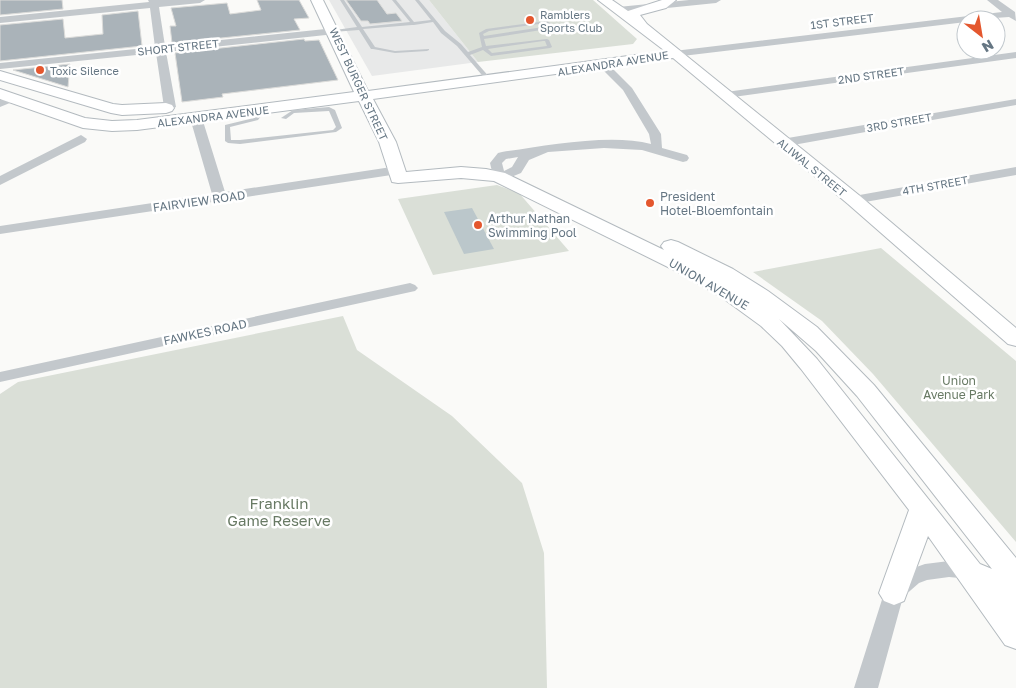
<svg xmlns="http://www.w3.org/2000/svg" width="1016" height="688" font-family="'Golos Text',sans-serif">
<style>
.built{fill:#e8e9e9}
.green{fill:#dadfd7}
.water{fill:#bbc7cb}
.building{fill:#aab3b9;stroke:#dcdcda}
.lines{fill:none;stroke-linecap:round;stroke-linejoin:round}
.secondary-casing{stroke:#b3babf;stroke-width:2}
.lane{fill:#c3c8cc;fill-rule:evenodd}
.street{fill:#c3c8cc;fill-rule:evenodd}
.secondary{fill:#fff;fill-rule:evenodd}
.poi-dot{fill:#e4572e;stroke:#fff;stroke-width:2}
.labels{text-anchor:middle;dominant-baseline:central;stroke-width:5;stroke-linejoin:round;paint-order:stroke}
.far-poi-label{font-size:11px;fill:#657683;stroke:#fff;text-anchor:start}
.far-street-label{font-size:11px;fill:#657683;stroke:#fff}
.poi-label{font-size:12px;fill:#657683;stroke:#fff;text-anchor:start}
.street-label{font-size:12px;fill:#657683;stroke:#fff}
.park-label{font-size:12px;fill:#687a64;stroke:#fff}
.near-park-label{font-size:15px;fill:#687a64;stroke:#fff}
</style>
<rect width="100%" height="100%" fill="#fafaf8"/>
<path class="built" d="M329,0H429L478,62L372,76Z"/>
<path class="green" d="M429,0H593L637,39L633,44L478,62Z
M497,185L519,193L569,251L433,275L398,199Z
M881,248L1016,361V542L873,374L822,321L753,272Z
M343,316L357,350L452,416L522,483L544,553L547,688H0V394L18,382Z"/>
<path class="water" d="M472,208L494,249L464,254L444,212Z"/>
<path class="building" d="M0,0H62L63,9L0,15Z
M257,0H299L309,18L294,19L300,30L172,43L170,26H176L171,8L227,3L230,14L261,10Z
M346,0H377L387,14L396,13L402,21L370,24L368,21H361Z
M138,11L142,46L0,61V25L63,19L65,38L103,34L102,15Z
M304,39L305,41L319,40L338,80L222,94L223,97L182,102L175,53Z
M70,64L68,87L13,70Z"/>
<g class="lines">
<g class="secondary-casing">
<path id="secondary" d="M311,0H323L368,91L665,51L598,0H612L628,11L662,0H676L666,8L640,15L647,24L860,196L1016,328V346L1008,344L848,204L673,58L373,99L396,142L406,172L461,167L486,169L505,173L664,250L661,246L664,242L671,240L678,242L733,269L768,291L817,327L874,385L1016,558V649L1005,645L928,536L904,601L894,605L884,601L879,593L909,510L801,369L782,346L761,326L724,299L684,275L494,181L461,178L398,183L392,182L379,142L359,101L137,130L112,131L83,128L0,99V89L85,118L112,121L137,120L354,92ZM779,319L816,351L857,396L992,569L980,564L817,359Z
M0,71L113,104L122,105L166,103L172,105L174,108L172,111L166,113L122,115L111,113L0,80Z"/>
</g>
<path class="lane" d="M340,0H344L362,27L410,22L392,0H396L414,22L431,20L415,0H419L445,31L461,44L468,52L482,47L479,33L486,29L547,21L556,27L554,28L484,39L486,46L547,39L549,40L552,47L550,48L491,56L483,50L470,55L491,79V81H487L457,46L441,33L433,22L414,25H412L363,29L375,47L395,51L429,49V50L427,51L395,53L373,49H371L359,30L333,32V31L335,30L357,27ZM546,23L550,26L484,36L483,34L489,31ZM543,41H545L547,46L492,53L488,49Z
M329,107L335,110L342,128L336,132L240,144L228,143L225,141V125L254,118L255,116L254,111L257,109L260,111L261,116L258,120L230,127L231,140H240L333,130L336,127L329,111L294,113L286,119L281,118L293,110Z"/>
<path class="street" d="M148,0H205L200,3L159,7L165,46L335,28L340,31L335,34L166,52L176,107L170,110L164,107L156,53L0,69V63L155,47L150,8L0,23V17L149,2Z
M689,0H721L716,3L618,13L613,10L618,7Z
M987,0H998L1015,12L1016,21L1009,17L966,20V22L674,57L669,54L674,51L1002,12Z
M1016,52V58L726,98L720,95L726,92Z
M603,62L607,63L632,88L661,134L662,148L687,155L689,158L687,161L683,162L642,150L604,148L548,152L529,160L521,173L504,180H494L490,163L498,153L502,152C544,146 610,133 651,144L649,134L623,90L598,65ZM518,157L512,167L504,171L502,163L506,159Z
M13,95L19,98L17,100L0,107V100Z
M1016,99V105L782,147L776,143L782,139Z
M196,115L202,118L225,192L398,166L404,170L398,174L0,234V226L212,194L190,118Z
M81,135L87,139L85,142L0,185V176Z
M1016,167V175L854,204L847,200L854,196Z
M410,283L415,285L418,288L415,291L0,382V372Z
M949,561L977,565L980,571L977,577L970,579L949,577L927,580L919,583L903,597L878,688H854L886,587L905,571L925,564Z"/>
<use href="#secondary" class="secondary"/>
</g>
<g class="poi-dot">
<circle cx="530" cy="20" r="5"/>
<circle cx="40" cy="70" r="5"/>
<circle cx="650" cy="203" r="5"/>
<circle cx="478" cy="225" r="5"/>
</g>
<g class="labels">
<g class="far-poi-label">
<text x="540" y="14">Ramblers<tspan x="540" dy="13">Sports Club</tspan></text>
<text x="50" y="70">Toxic Silence</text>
</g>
<g class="far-street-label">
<text transform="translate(842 21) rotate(-7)">1ST STREET</text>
<text transform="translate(178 47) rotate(-6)">SHORT STREET</text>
<text transform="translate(613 63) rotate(-9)">ALEXANDRA AVENUE</text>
<text transform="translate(871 75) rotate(-8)">2ND STREET</text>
<text transform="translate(359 84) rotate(65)">WEST BURGER STREET</text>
<text transform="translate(213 116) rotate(-7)">ALEXANDRA AVENUE</text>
<text transform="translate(899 122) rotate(-10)">3RD STREET</text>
<text transform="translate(812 167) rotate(39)">ALIWAL STREET</text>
<text transform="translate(935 185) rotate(-10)">4TH STREET</text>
</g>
<g class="poi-label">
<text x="660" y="196">President<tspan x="660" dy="14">Hotel-Bloemfontain</tspan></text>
<text x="488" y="218">Arthur Nathan<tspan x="488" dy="14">Swimming Pool</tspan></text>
</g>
<g class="street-label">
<text transform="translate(199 201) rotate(-8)">FAIRVIEW ROAD</text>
<text transform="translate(709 284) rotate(30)">UNION AVENUE</text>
<text transform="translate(205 332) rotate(-12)">FAWKES ROAD</text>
</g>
<g class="park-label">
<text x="959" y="380">Union<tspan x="959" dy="14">Avenue Park</tspan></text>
</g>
<g class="near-park-label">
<text x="279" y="503">Franklin<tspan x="279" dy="17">Game Reserve</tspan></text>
</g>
</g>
<g transform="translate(981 35) rotate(149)"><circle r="24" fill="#ffffff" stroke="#c1c8cd"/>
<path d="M0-4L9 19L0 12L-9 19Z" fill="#e4572e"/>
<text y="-8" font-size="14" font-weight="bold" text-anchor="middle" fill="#657683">N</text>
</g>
</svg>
